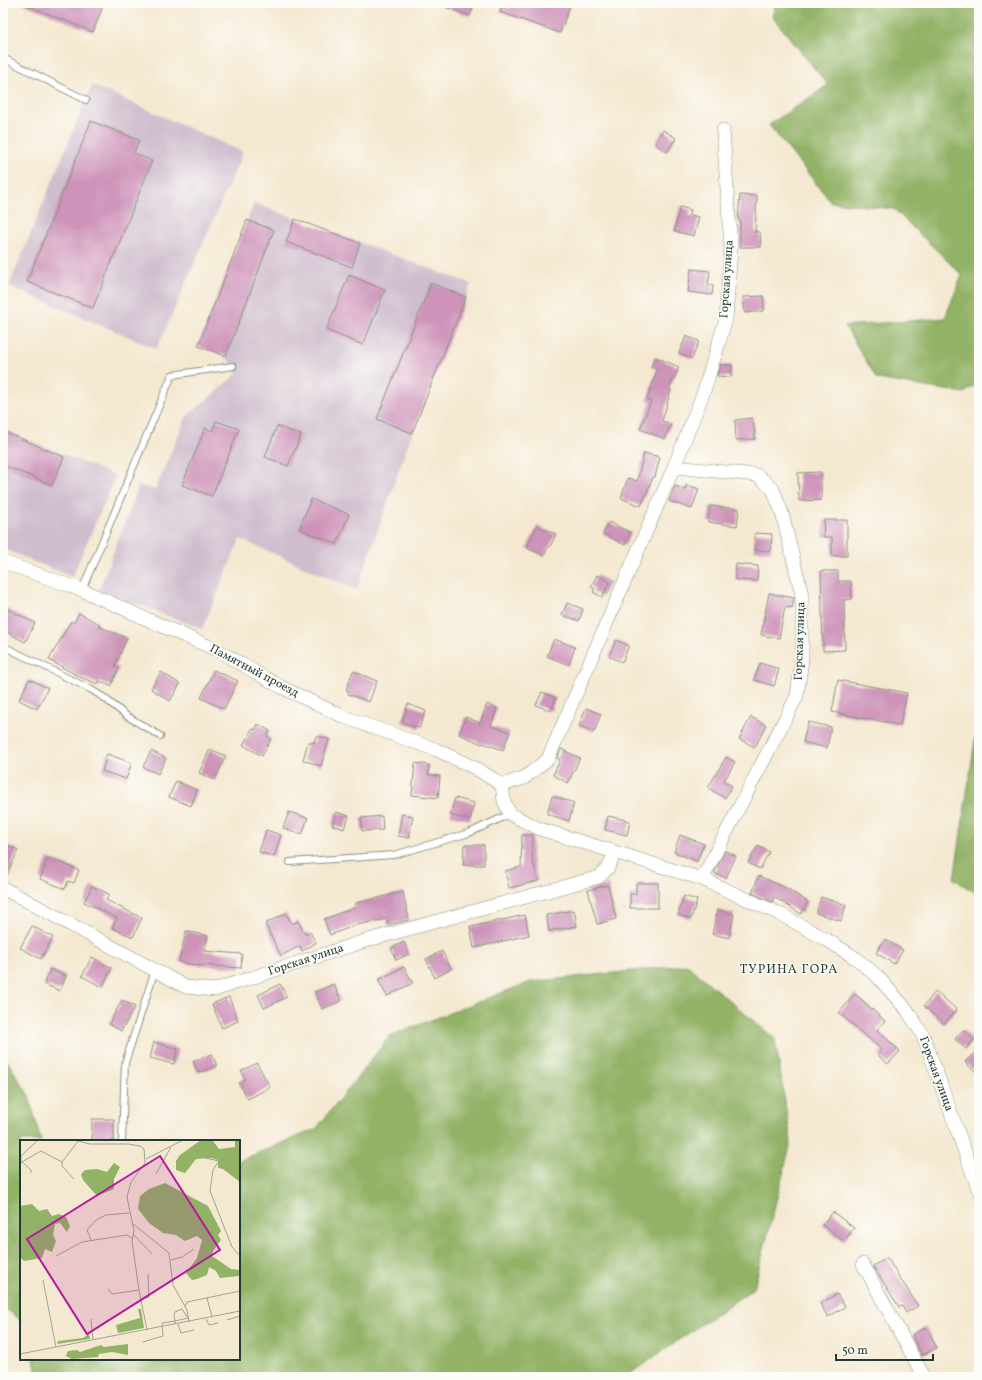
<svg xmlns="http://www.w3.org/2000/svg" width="982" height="1380" font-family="Vollkorn,serif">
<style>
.industrial{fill:#cfbdce}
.forest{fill:#92b266;stroke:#58784d}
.building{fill:#cd93b9}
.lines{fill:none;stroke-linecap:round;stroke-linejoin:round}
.service-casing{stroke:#8a9282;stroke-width:8}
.minor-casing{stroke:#8a9282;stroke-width:14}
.service{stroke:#fff;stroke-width:6}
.minor{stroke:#fff;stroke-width:13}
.labels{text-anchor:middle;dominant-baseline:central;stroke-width:3;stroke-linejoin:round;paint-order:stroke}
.street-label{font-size:12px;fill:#1f3d34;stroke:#fdfcf7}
.neighbourhood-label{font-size:13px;letter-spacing:1px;fill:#1f3d34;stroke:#fdfcf7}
.inset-road{fill:none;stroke:#9fa492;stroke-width:1}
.view{fill:#b5179e;fill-opacity:0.15;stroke:#b5179e;stroke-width:2}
.inset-edge{fill:none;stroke:#1f3d34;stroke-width:2}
</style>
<rect width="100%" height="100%" fill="#fdfcf7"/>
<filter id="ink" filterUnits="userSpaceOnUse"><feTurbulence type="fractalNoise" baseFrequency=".025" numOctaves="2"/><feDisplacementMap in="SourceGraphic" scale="8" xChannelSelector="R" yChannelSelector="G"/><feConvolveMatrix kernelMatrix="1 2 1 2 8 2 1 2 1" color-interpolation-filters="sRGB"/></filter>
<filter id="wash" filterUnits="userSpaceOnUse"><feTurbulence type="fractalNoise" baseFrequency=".012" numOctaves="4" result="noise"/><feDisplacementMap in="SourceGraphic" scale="16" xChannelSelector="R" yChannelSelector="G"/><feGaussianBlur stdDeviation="0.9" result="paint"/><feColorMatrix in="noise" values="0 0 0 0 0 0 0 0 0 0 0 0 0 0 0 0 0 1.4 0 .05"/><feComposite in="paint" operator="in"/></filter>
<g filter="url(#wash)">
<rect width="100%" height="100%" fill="#f4e8d0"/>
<path class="industrial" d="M92,85L243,152L157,349L9,286Z
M254,203L471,284L409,441L357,590L240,539L202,629L99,590L139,485L155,490L186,417L237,374L233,366L225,356L198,346Z
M3,429L116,476L72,577L3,549Z"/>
<path class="forest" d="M776,3H979V382L964,393L877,379L845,326L945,318L962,275L894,209L831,202L769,125L828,85L772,16Z
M978,721H979V895L954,879Z
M687,965L775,1039L791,1142L754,1288L625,1377H38L34,1359H239V1161L316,1129L390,1036L530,982Z
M3,1054L29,1096L41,1141H21V1320L3,1307Z"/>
<g id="blocks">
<path class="building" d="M21,3H104L93,32Z
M437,3H475L470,16L437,4Z
M503,3H571L560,33L500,12Z
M91,121L139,140L134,153L152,161L93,308L27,282Z
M663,130L676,138L667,152L655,144Z
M740,195L757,196L755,232H760L761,247H740V220H738Z
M680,207L691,210L689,215L699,217L694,236L674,231Z
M295,219L360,243L352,267L286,242Z
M247,220L274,230L226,356L198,346Z
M691,269L710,271L708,285H713L712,295L688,292Z
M349,275L385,290L363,345L326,330Z
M431,283L466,297L412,433L377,419Z
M763,296L764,311L745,313L743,297Z
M686,336L699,341L692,359L679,353Z
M655,357L679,367L669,389L671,390L662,421L671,424L665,439L640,429L651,401L647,400L657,369L651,367Z
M720,365H732L731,377L717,376Z
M753,418L755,439L736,440L735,420Z
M216,421L239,429L212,496L182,485L205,428L212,431Z
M277,426L301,435L288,466L265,457Z
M3,431L64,457L52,485L3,465Z
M644,453L660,457L655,477H653L641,506L621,498L628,478L637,481Z
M821,472V500L799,501L798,473Z
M687,485L699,489L692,509L669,501L675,486L685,490Z
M311,499L349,514L337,544L299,529Z
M710,506L739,509L737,526L708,522Z
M824,520H847V556H832V537H823Z
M609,522L631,533L625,545L603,534Z
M537,526L556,534L550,547H548L544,556L527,548Z
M755,533L772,534L771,551L754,550Z
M736,564L758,566L757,581L735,580Z
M821,571H838V581H851L852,599L844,600L845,650L823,651Z
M597,575L610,582L602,597L593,592L595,589L591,587Z
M769,593L794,598L792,608L785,607L779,638L761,635Z
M567,603L583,609L579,621L562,615Z
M3,607L35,623L25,642L3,630Z
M79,613L99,624L98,626L127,638L115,666L119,668L111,686L99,681L98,684L80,677L49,660L71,621L74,623Z
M554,639L575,647L569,665L547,656Z
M616,640L629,646L622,662L609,656Z
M760,663L779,669L774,686L754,680Z
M214,670L238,681L224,709L201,698Z
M353,671L377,681L369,702L348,694L349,691L346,690Z
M161,672L180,684L170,701L151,689Z
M29,679L48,688L37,709L19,700Z
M838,680L907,693L900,725L832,712Z
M542,692L556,698L551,711L536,705Z
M408,704L426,711L419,728L402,722Z
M487,704L497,708L491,726L510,732L503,750L483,743L482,744L459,734L466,717L480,723Z
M586,708L601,714L594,732L579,726Z
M751,717L766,725L755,747L739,739Z
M808,722L831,727L827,748L803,742Z
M258,724L270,731L267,736L271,739L262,756L243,745L252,729L255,730Z
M316,736L329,739L321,766L303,760L308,742L314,743Z
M210,749L226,756L215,780L199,773Z
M561,749L580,758L568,783L553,775L560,760L557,758Z
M151,751L166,758L158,774L143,767Z
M107,754L132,763L126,779L102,771Z
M726,757L735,762L724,781L732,786L725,798L708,788Z
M415,763L429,765L428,775L440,776L438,798L412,795Z
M176,781L197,790L191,806L169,797Z
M552,796L574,803L569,821L547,814Z
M455,798L474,803L470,820L450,815Z
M289,812L308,818L302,834L283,828Z
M336,812L349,816L344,829L332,825Z
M402,814L413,816L409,838L398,836Z
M382,816L383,830L362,831L361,818Z
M608,816L630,821L627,835L605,830Z
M266,830L281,835L274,857L259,852Z
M522,835H533L532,858L538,881L509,888L505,871L521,867Z
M680,835L704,844L697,861L674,852Z
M3,844L18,850L5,880H3Z
M464,845H484V865H463Z
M758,846L769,852L760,869L748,863Z
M725,851L736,856L726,878L714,873Z
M48,858L79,870L74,883L68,881L65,889L40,879Z
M759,876L786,888L808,902L801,914L774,897L772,902L752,893Z
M636,883H658V908H630V894H636Z
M608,885L616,919L597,924L588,890Z
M92,886L109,894L106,900L142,918L133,937L112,928L117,918L84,902Z
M403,892L409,920L388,925L387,919L356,925L330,935L324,919L356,907V903Z
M684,896L697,900L691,919L678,915Z
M821,897L846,905L841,921L816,913Z
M574,910L577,926L549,931L546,915Z
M718,910L734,914L729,938L712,934Z
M286,913L292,924L298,921L305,934L310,932L316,943L302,951L300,946L281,956L265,924Z
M525,915L529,935L474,948L470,927Z
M32,926L53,937L41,959L20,948Z
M186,931L208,936L204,951L242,954L241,968L202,965L201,966L179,962Z
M885,939L903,950L894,964L876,953Z
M404,942L409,954L396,960L391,948Z
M442,951L451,969L435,978L426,959Z
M92,957L112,968L102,987L82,976Z
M404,967L413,983L387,996L378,980Z
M50,969L66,976L60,991L44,984Z
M280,984L287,997L264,1008L258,995Z
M334,984L341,1001L322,1009L315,992Z
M936,991L957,1010L944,1024L924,1006Z
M855,994L885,1021L877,1030L900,1051L888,1064L878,1055L882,1050L839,1013Z
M229,997L238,1021L222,1028L212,1004Z
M122,1000L135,1007L121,1031L109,1024Z
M963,1030L974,1040L966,1049L955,1039Z
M154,1042L178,1049L174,1064L150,1058Z
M979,1048V1075L965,1062Z
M212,1054L217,1066L198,1073L193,1061Z
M257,1063L270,1087L248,1099L239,1083L245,1079L241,1071Z
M92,1119H114V1141H92Z
M833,1212L854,1228L844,1241L822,1225Z
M887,1258L918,1306L906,1313L902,1306L899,1307L873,1266Z
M837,1294L845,1307L828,1317L820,1304Z
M926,1327L937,1348L922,1355L912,1335Z"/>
</g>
</g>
<g filter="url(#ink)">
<use href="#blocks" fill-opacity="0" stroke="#8a9282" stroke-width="1"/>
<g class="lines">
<g class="service-casing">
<path id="service" d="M3,58L86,100
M82,590L172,375L233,366
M3,646L90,689L103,697L127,716L160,736
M290,862L394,855L469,833L510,814
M122,1141L125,1063L155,970"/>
</g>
<g class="minor-casing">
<path id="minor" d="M674,467L757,475L773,489L782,513L802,595V659L797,696L702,879
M3,562L82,590L160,625L217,650L281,687L344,717L437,750L477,769L502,785
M502,785L524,778L548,759L674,467L704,391L726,319L731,248L723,130
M502,785L504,801L510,814L540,829L702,879L782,915L827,940L857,959L877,976L907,1010L923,1035L979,1191
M3,888L186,987L214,990L368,940L599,877L608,868L615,853
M863,1264L924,1377"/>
</g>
<use href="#service" class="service"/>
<use href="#minor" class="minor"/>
</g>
</g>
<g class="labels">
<g class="street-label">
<text transform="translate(727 279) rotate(-86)">Горская улица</text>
<text transform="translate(800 641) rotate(-88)">Горская улица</text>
<text transform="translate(254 671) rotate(28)">Памятный проезд</text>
<text transform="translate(306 960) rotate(-18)">Горская улица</text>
<text transform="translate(936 1074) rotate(70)">Горская улица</text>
</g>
<g class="neighbourhood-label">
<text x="789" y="970">ТУРИНА ГОРА</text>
</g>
</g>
<g transform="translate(20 1140)">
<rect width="220" height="220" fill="#f4e8d0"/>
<path d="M181,0L193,1L199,9L215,7V0H220V42L203,29L198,28V20L191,18L176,19L165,33L156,30V21L160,15ZM94,23L100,27L94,39V49L77,56L63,40L61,34L65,30L77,29L87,32ZM145,43L188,66L201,91L198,95L201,100L193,111L192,116L211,129L220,130V136L200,138L196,131L189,127L187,135L177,139L172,140L166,133L177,118L182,100L177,96L165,101L156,95L143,93L129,83L118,69L120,56L129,49ZM12,64L19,71L27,69L32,76L39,74L46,77L50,86L47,92L40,83L35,84L33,95L36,101L32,112L25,109L22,118L4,121L0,117V66ZM118,169H121L124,188L98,193L96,185L120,178ZM69,194L70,199L37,204L38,201L63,198ZM108,204V215L92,212L79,214L78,217L52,219L46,216L48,211L57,210L60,212L81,205L84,207Z" fill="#92b266"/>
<path class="inset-road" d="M185,18L199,21M126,19L163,0M203,21L198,22L193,30L190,51L212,107L220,116M2,22L11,30V33M42,22V26L54,39M0,23L21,11L42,22L58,1L70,4H108L120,6L124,9L125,23L111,42L107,57L114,91L112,101L119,150L127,190M1,23V16L18,0M136,34L151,7M112,83L149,113L153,145L167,170L169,182M114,95L132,114M71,100L67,90L76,80L86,75L109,73M36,116L62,102L107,95L112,98M151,120L162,117L174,109M23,140L36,207M88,149L92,154L119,150M187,158L192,177M121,159L129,157L128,134M165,166L167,162L220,151M71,179L73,200M186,179L189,185L198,183M207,180L220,176M158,184L161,193L174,190M123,202L143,196L142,183L155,181L168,178L162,169L155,172L154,176L155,181V184M0,214L220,171"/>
<path class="view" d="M140,16L200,110L67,194L7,99Z"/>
<rect width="220" height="220" class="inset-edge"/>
</g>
<rect width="982" height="1380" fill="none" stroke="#fdfcf7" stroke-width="16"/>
<path d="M836 1354v6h97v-6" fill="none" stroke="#1f3d34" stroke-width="2"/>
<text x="842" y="1354" font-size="12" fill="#1f3d34" stroke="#fdfcf7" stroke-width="3" paint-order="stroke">50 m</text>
</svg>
